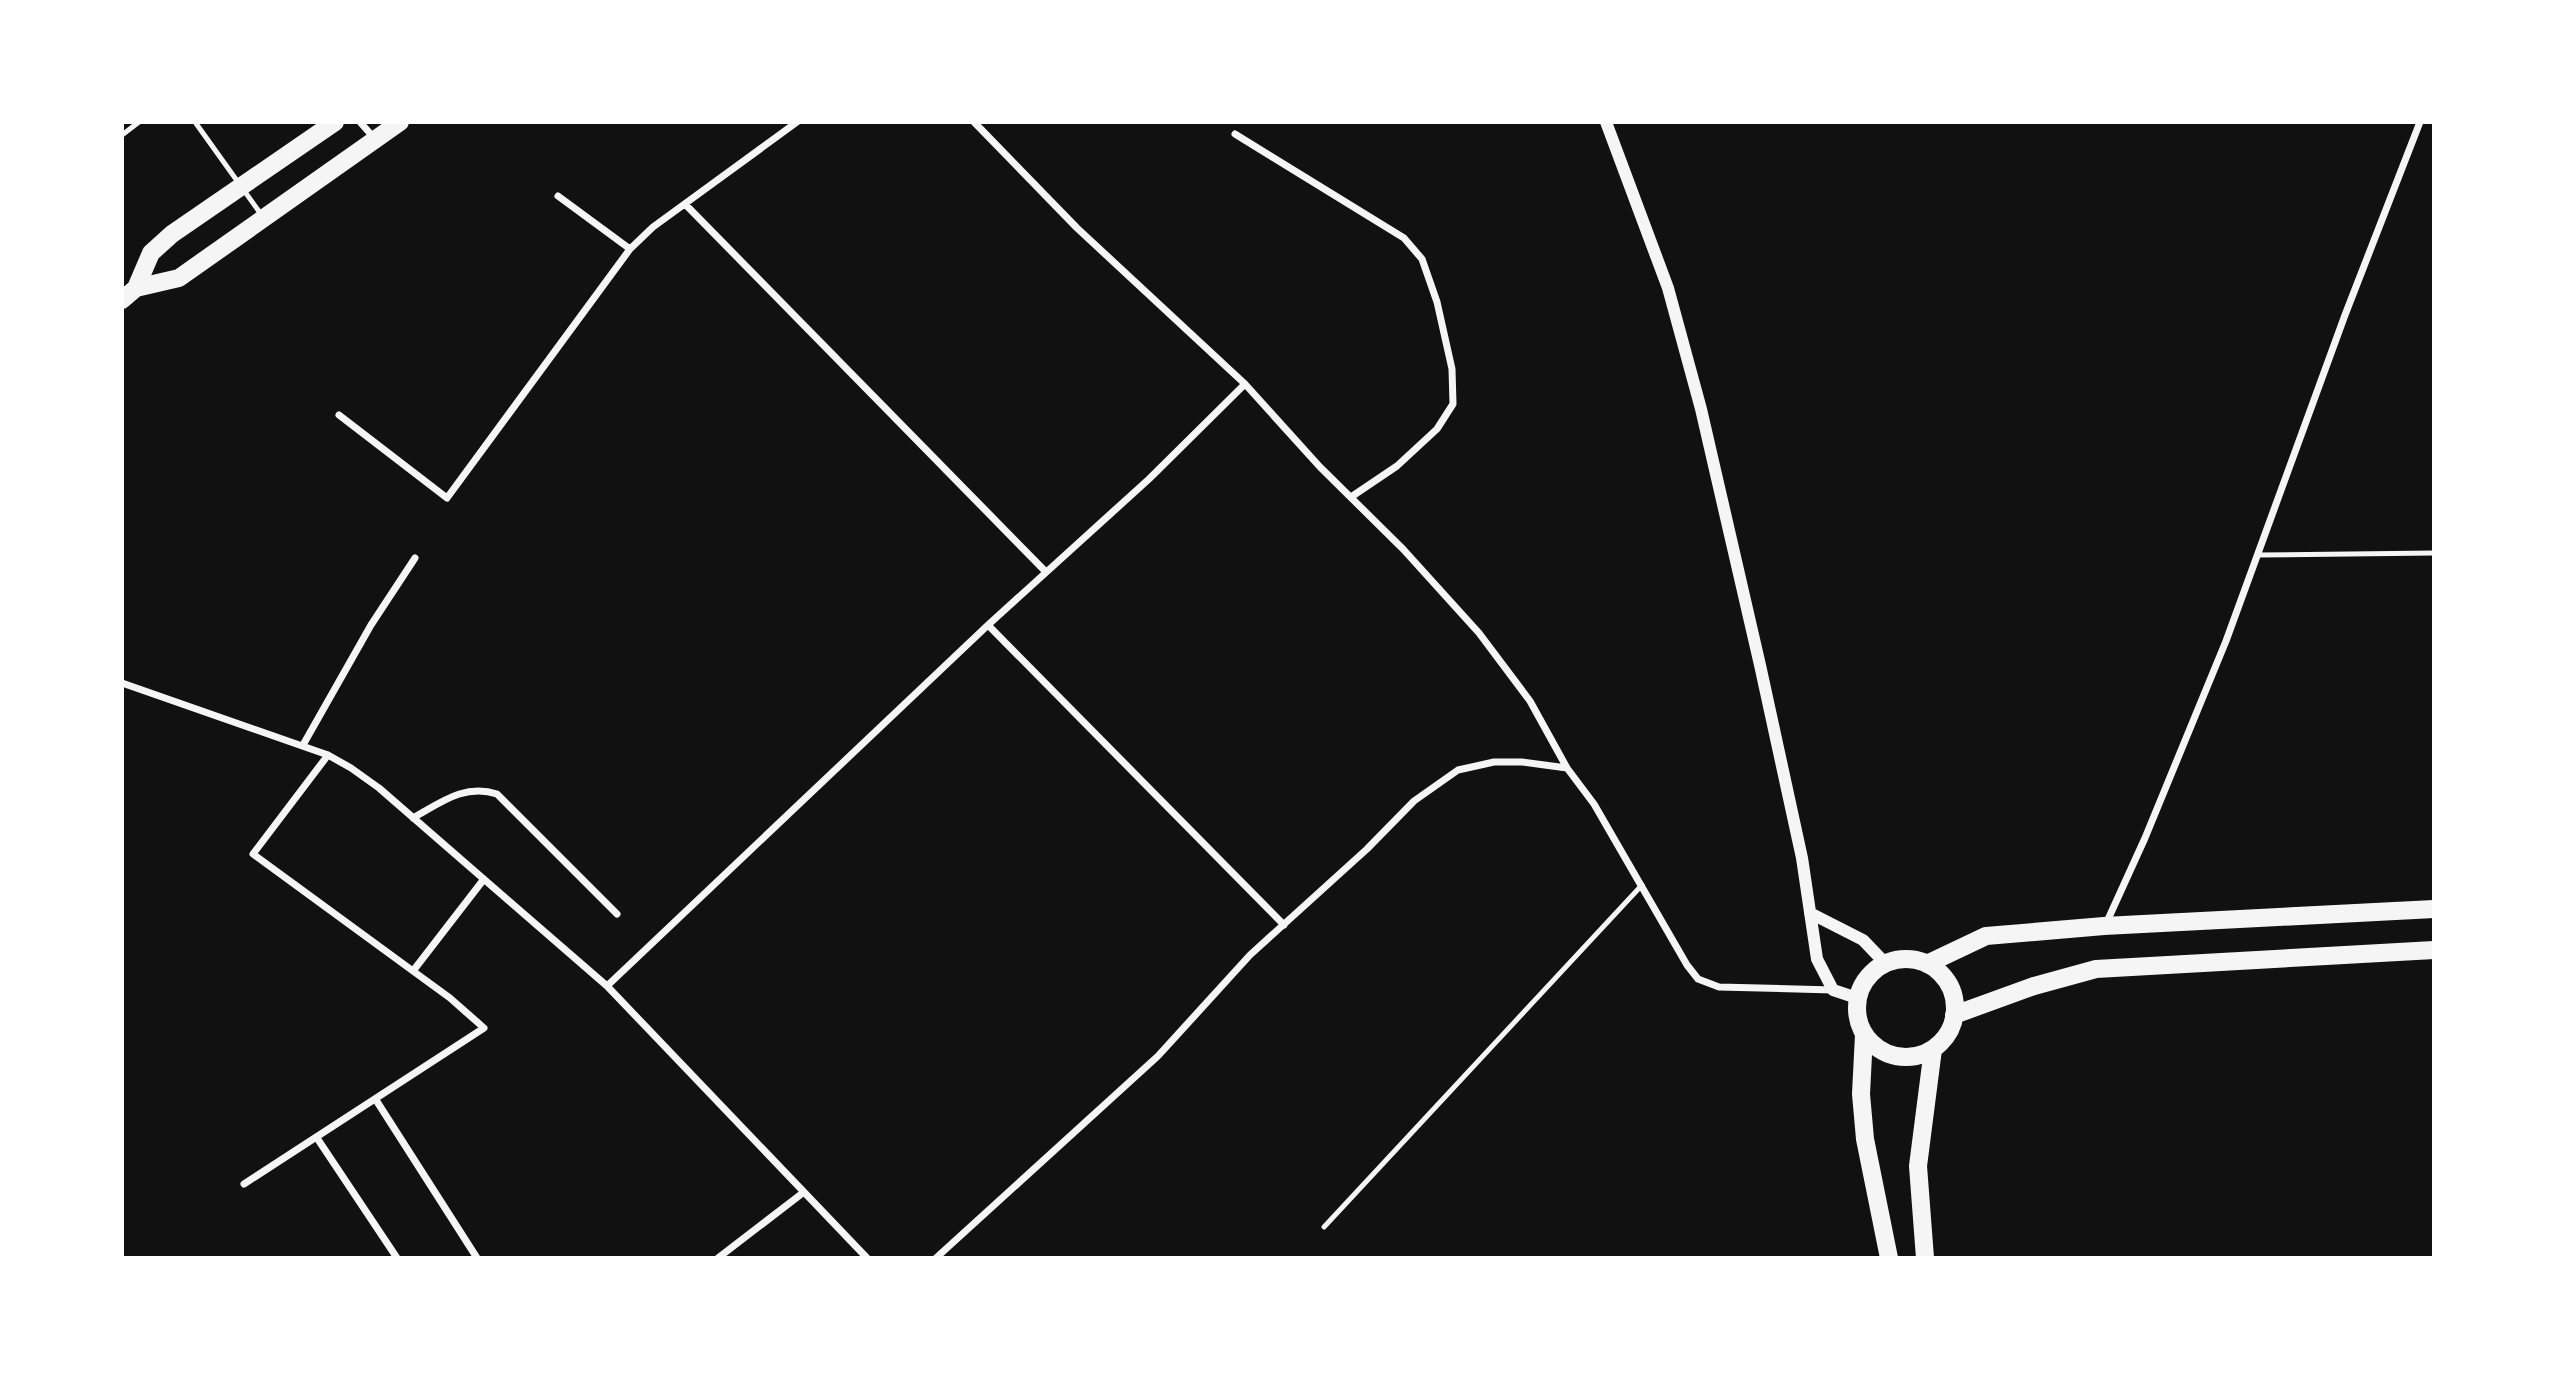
<svg xmlns="http://www.w3.org/2000/svg" width="2556" height="1380" font-family="Inter,sans-serif">
<style>
.lines{fill:none;stroke-linecap:round;stroke-linejoin:round}
.service{stroke:#f5f5f5;stroke-width:5}
.minor{stroke:#f5f5f5;stroke-width:7}
.tertiary{stroke:#f5f5f5;stroke-width:12}
.primary{stroke:#f5f5f5;stroke-width:18}
</style>
<rect width="100%" height="100%" fill="#111"/>
<g class="lines">
<path class="service" d="M195,122L263,217
M122,135L139,122
M2257,555L2434,553
M1324,1227L1642,885"/>
<path class="minor" d="M360,122L375,139
M974,122L1077,228L1245,384
M1235,134L1404,238L1422,259L1437,302L1452,369L1453,404L1437,429L1397,466L1351,497
M558,196L630,249
M685,204L1046,572
M339,415L447,498L630,249L653,227L797,122
M988,625L1284,925
M122,683L328,755L351,768L379,788L607,986L988,625L1149,479L1245,384L1320,467L1403,549L1479,633L1530,701L1567,768
M303,745L371,625L415,558
M328,755L253,854L413,971
M413,818C440,803 465,783 497,794L617,914
M2105,926L2145,838L2226,641L2345,315L2420,122
M607,986L867,1258
M376,1100L477,1258
M317,1138L397,1258
M244,1184L484,1028L450,998L413,971L484,879
M718,1258L804,1192
M936,1258L1158,1056L1250,955L1367,849L1414,801L1458,770L1494,762H1522L1567,768L1594,804L1687,965L1698,979L1719,987L1833,990"/>
<path class="tertiary" d="M1606,122L1668,288L1701,409L1760,665L1802,858L1817,959L1833,990L1857,998
M1810,913L1863,940L1885,963"/>
<path class="primary" d="M136,288L179,278L400,122
M122,300L136,288L151,253L172,234L335,122
M1857 1008a49 49 0 1 1 98 0a49 49 0 1 1-98 0Z
M1927,964L1986,936L2104,926L2434,909
M1954,1015L2034,986L2096,969L2434,950
M1864,1035L1861,1094L1865,1139L1889,1258
M1925,1258L1918,1166L1933,1049"/>
</g>
<rect width="2556" height="1380" fill="none" stroke="#ffffff" stroke-width="248"/>
</svg>
